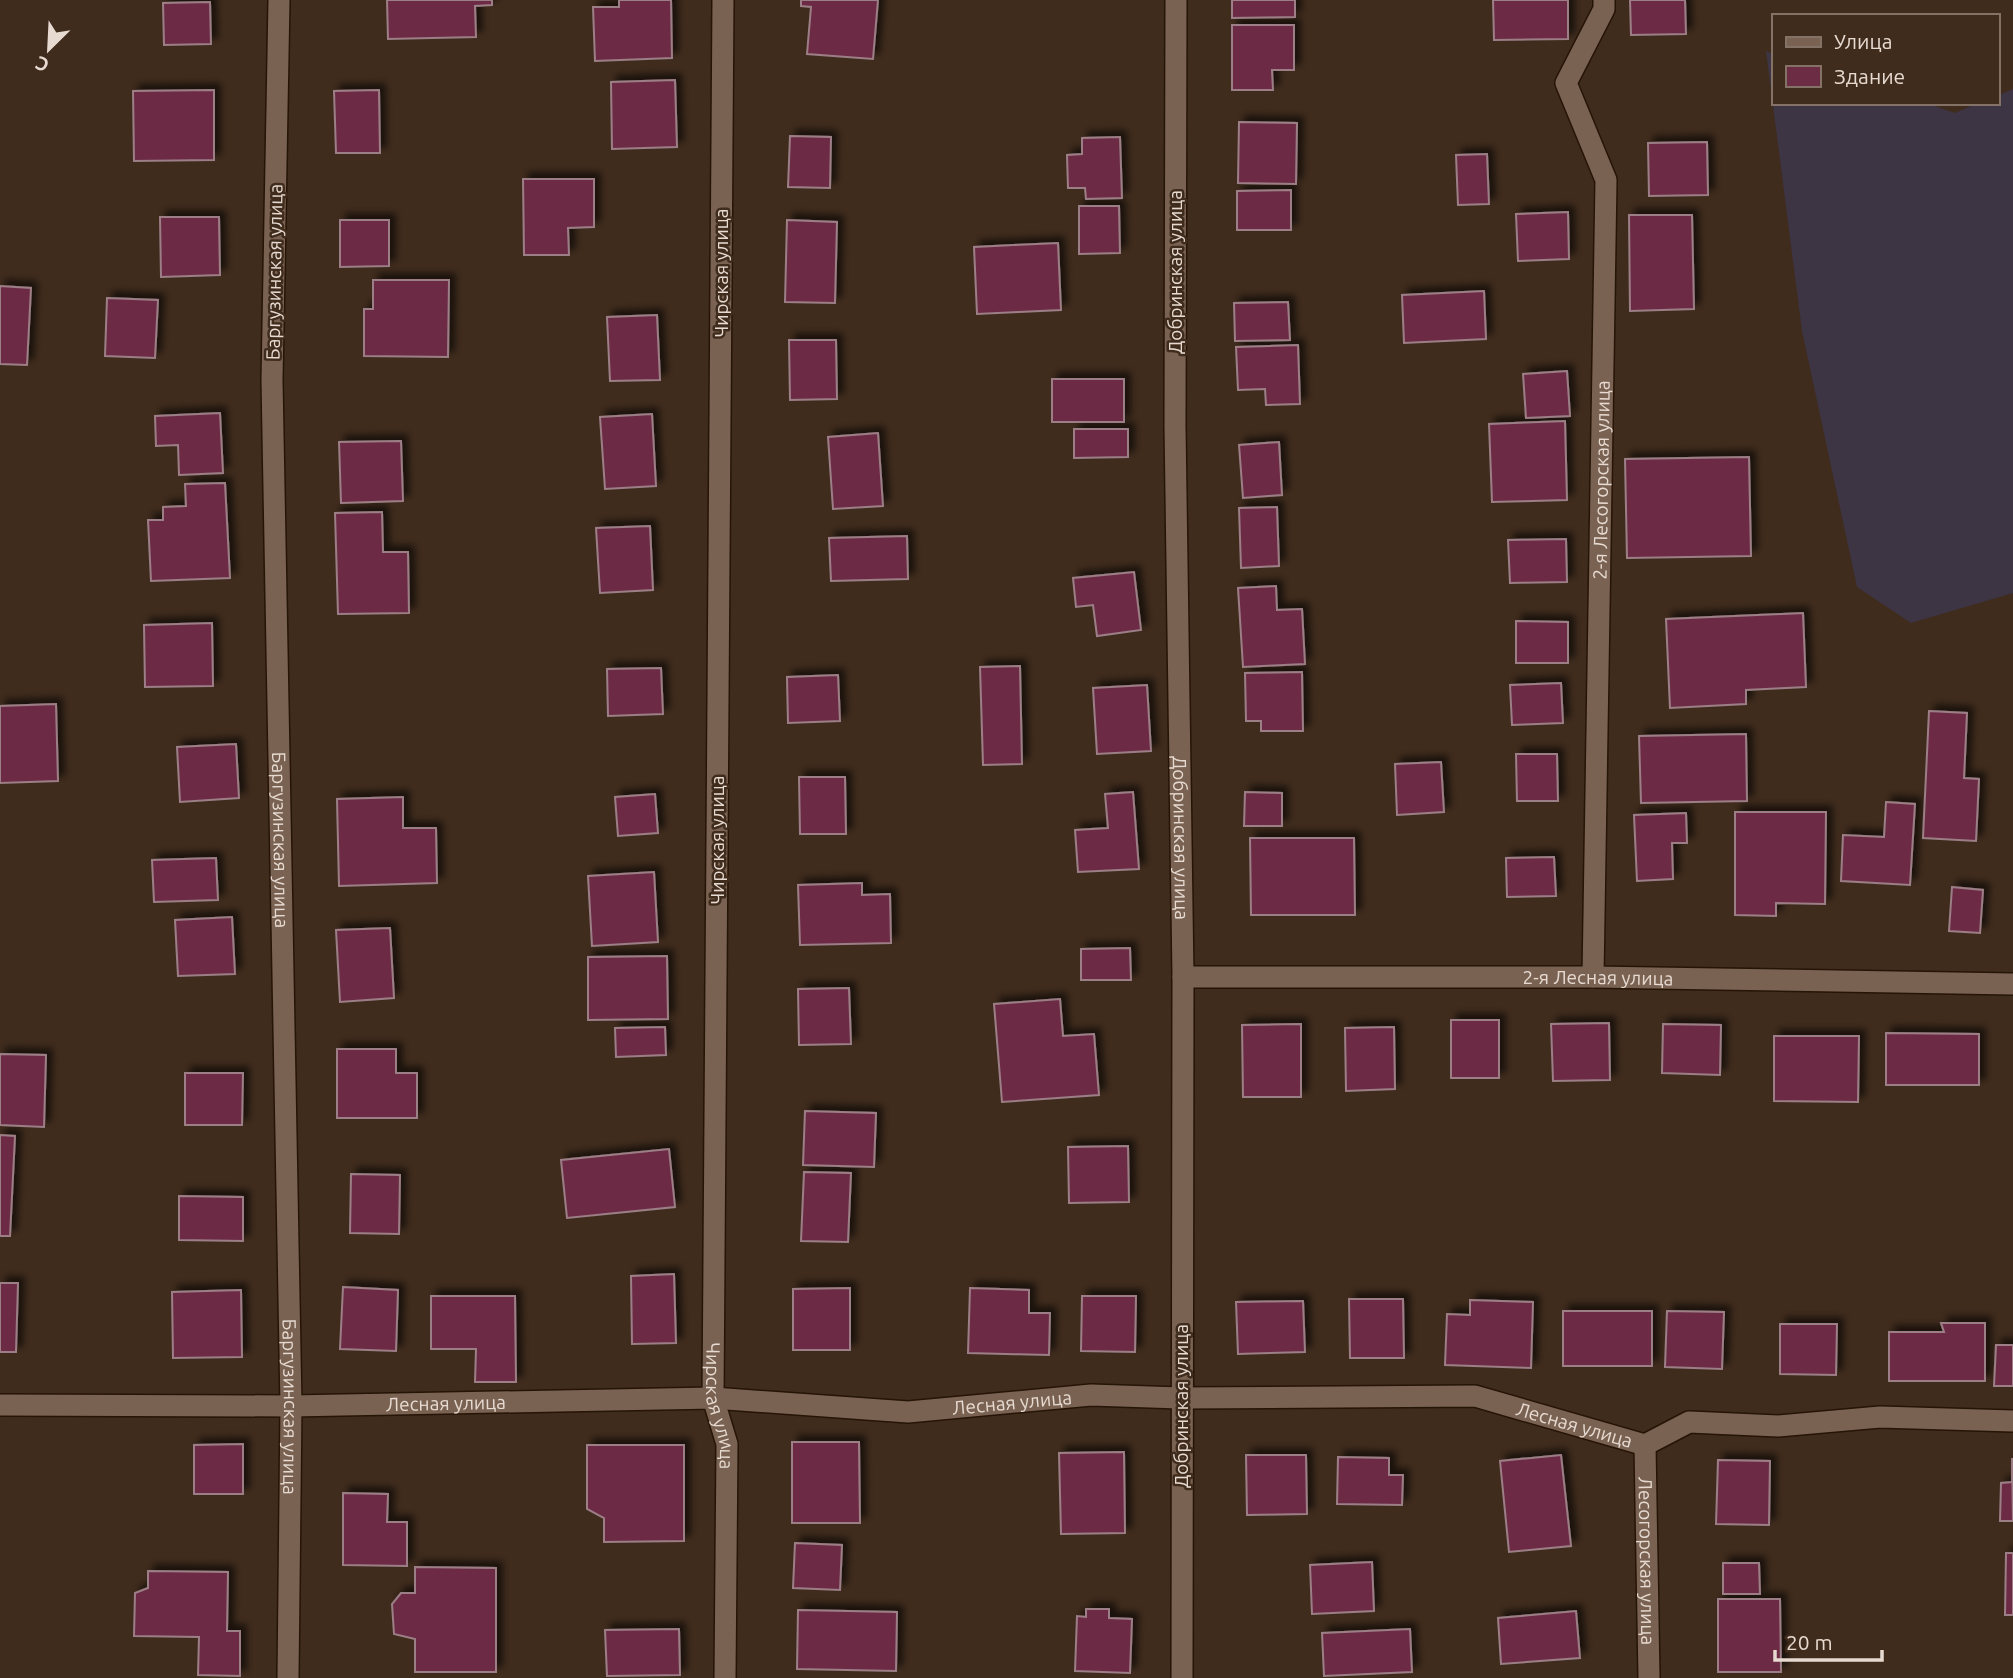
<svg xmlns="http://www.w3.org/2000/svg" width="2013" height="1678" font-family="Ubuntu,sans-serif">
<style>
.industrial{fill:#3d3444}
.building{fill:#6c2c44;stroke:#9c7e86;stroke-width:2;filter:url(#shadow)}
.lines{fill:none;stroke-linecap:round;stroke-linejoin:round}
.minor-casing{stroke:#261406;stroke-width:24}
.minor{stroke:#796252;stroke-width:21}
.labels{text-anchor:middle;dominant-baseline:central;stroke-width:5;stroke-linejoin:round;paint-order:stroke}
.street-label{font-size:19px;fill:#e7dad1;stroke:#402c1d}
</style>
<defs>
<filter id="shadow"><feDropShadow dx="6" dy="-6" stdDeviation="3.5" flood-color="#0009"/></filter>
</defs>
<rect width="100%" height="100%" fill="#402c1d"/>
<path class="industrial" d="M1766,51L1773,54V103H1926L1955,113L1978,103H1997V96L2013,89V593L1911,623L1857,587L1802,331Z"/>
<path class="building" d="M387,0H492V5L475,6L476,37L388,39Z
M619,0H671L672,58L595,61L593,7H619Z
M801,0H878L873,59L807,54L811,7L801,6Z
M1232,0H1295V17L1232,18Z
M1493,0H1568V39L1494,40Z
M1630,0H1685L1686,34L1631,35Z
M210,2L211,44L164,45L163,3Z
M1232,25H1294V70H1272L1273,90H1232Z
M675,80L677,147L612,149L611,82Z
M214,90V160L134,161L133,91Z
M379,90L380,153H336L334,91Z
M1239,122L1297,123L1296,184L1238,183Z
M790,136L831,137L830,188L788,187Z
M1120,137L1122,198L1086,199L1085,188H1068L1067,155L1082,154V138Z
M1707,142L1708,195L1649,196L1648,143Z
M1487,154L1489,204L1458,205L1456,155Z
M523,179H594V227L568,228L569,255H524Z
M1291,190V230H1237V191Z
M1079,206H1119L1120,253L1079,254Z
M1568,212L1569,259L1518,261L1516,214Z
M1629,215H1692L1694,309L1630,311Z
M160,217H219L220,275L161,277Z
M340,220H389V266L340,267Z
M787,220L837,222L835,303L785,302Z
M1058,243L1061,310L977,314L974,247Z
M373,280H449L448,357L364,356V309H373Z
M0,286L31,288L27,365L0,364Z
M1484,291L1486,339L1404,343L1402,295Z
M107,298L158,300L155,358L105,356Z
M1288,302L1290,340L1235,341L1234,303Z
M657,315L660,380L610,381L607,317Z
M789,340H836L837,399L790,400Z
M1298,345L1300,404L1266,405L1265,389L1238,390L1236,347Z
M1567,371L1570,416L1526,418L1523,374Z
M1052,379H1124V422H1052Z
M220,413L223,473L179,475L178,445L156,446L155,416Z
M652,414L656,486L605,489L600,417Z
M1565,421L1567,500L1492,502L1489,424Z
M1074,429H1128V457L1074,458Z
M878,433L883,506L833,509L828,437Z
M401,441L403,501L341,503L339,442Z
M1279,442L1282,495L1243,498L1239,445Z
M1749,457L1751,556L1627,558L1625,459Z
M225,483L230,578L151,581L148,520H163V507L186,506L185,484Z
M1277,507L1279,566L1241,568L1239,508Z
M382,512L383,552H408L409,613L338,614L335,513Z
M650,526L653,590L600,593L596,528Z
M907,536L908,579L831,581L829,538Z
M1566,539L1567,582L1510,583L1508,540Z
M1134,572L1141,630L1097,636L1093,605L1076,607L1073,578Z
M1276,586L1277,610L1302,609L1305,664L1243,667L1238,588Z
M1803,613L1806,687L1746,690V704L1670,708L1666,619Z
M1516,621L1568,622V663H1516Z
M212,623L213,686L145,687L144,625Z
M1020,666L1022,764L983,765L980,667Z
M661,668L663,714L608,716L607,669Z
M1302,672L1303,731H1261V721H1246L1245,673Z
M838,675L840,721L788,723L787,677Z
M1561,683L1563,723L1512,725L1510,685Z
M1147,685L1151,751L1097,754L1093,688Z
M56,704L58,781L0,783V706Z
M1929,711L1967,713L1964,778L1979,779L1976,841L1923,838Z
M1746,734L1747,801L1641,803L1639,736Z
M236,744L239,798L180,802L177,747Z
M1516,754H1557L1558,801H1517Z
M1441,762L1444,812L1397,815L1395,764Z
M799,777H845L846,834H800Z
M1133,792L1139,869L1078,872L1075,830L1108,828L1105,794Z
M1245,792L1282,793V826H1244Z
M655,794L658,833L618,836L615,797Z
M403,797V828H436L437,883L339,886L337,799Z
M1886,802L1915,804L1910,885L1841,881L1843,835L1884,837Z
M1735,812H1826L1825,904L1776,903V916L1735,915Z
M1686,813L1687,843H1672L1673,879L1637,881L1634,815Z
M1250,838H1354L1355,915H1251Z
M1554,857L1556,896L1507,897L1506,858Z
M216,858L218,900L154,902L152,860Z
M654,872L658,942L592,946L588,876Z
M862,883V895L890,894L891,943L800,945L798,885Z
M1952,887L1983,890L1980,933L1949,931Z
M232,917L235,974L178,976L175,920Z
M390,928L394,998L340,1002L336,930Z
M1130,948L1131,980H1081V949Z
M667,956L668,1019L588,1020V957Z
M849,988L851,1044L799,1045L798,989Z
M1060,999L1063,1036L1094,1034L1099,1095L1002,1102L994,1004Z
M1451,1020H1499V1078H1451Z
M1609,1023L1610,1080L1553,1081L1551,1024Z
M1301,1024V1097H1243L1242,1025Z
M1663,1024L1721,1025L1720,1075L1662,1073Z
M665,1027L666,1055L616,1057L615,1028Z
M1394,1027L1395,1089L1346,1091L1345,1028Z
M1886,1033L1979,1034V1085H1886Z
M1774,1036H1859L1858,1102L1774,1101Z
M337,1049H396V1073H417V1118H337Z
M0,1054L46,1055L44,1127L0,1125Z
M185,1073H243L242,1125H185Z
M805,1111L876,1113L874,1167L803,1165Z
M0,1135L15,1136L10,1236H0Z
M1128,1146L1129,1202L1069,1203L1068,1147Z
M669,1149L675,1207L567,1218L561,1160Z
M804,1172L851,1173L848,1242L801,1241Z
M351,1174L400,1175L399,1234L350,1233Z
M179,1196L243,1197V1241L179,1240Z
M674,1274L676,1343L632,1344L631,1276Z
M0,1283H18L16,1352H0Z
M343,1287L398,1290L396,1351L340,1349Z
M850,1288V1350H793V1289Z
M970,1288L1029,1290V1313H1050L1049,1355L968,1353Z
M241,1290L242,1357L173,1358L172,1292Z
M431,1296H515L516,1382H475L476,1349H431Z
M1082,1296H1136L1135,1352L1081,1351Z
M1349,1299H1403L1404,1358H1350Z
M1470,1300L1533,1302L1531,1368L1445,1365L1447,1314L1470,1315Z
M1303,1301L1305,1352L1238,1354L1236,1302Z
M1563,1311H1652V1366H1563Z
M1667,1311L1724,1312L1722,1369L1665,1367Z
M1941,1323H1985V1381H1889V1332H1944Z
M1780,1324H1837L1836,1375L1780,1374Z
M1996,1345H2013V1386H1994Z
M792,1442H859L860,1523H792Z
M243,1444V1494H194V1445Z
M587,1445H684V1541L604,1542V1518L587,1509Z
M1124,1452L1125,1533L1061,1534L1059,1453Z
M1246,1455H1306L1307,1514L1247,1515Z
M1561,1455L1571,1546L1509,1552L1500,1461Z
M1338,1457L1389,1458V1475H1403L1402,1505L1337,1504Z
M2012,1458L2013,1521H2000L2001,1483L2012,1482Z
M1718,1460L1770,1461L1769,1525L1716,1524Z
M343,1493L388,1494L387,1522H407V1566L343,1565Z
M795,1543L842,1545L840,1590L793,1588Z
M2006,1553H2013V1615H2005Z
M1372,1562L1374,1611L1312,1614L1310,1565Z
M1723,1563H1759L1760,1594H1723Z
M415,1567L496,1568V1672H415V1639L394,1634L392,1604L401,1593H415Z
M148,1571L228,1572L227,1631H240V1676L198,1675L199,1637L134,1636L135,1593L148,1588Z
M1718,1599H1780L1781,1672H1718Z
M1086,1609H1109V1618L1132,1619L1130,1673L1075,1671L1077,1616L1086,1617Z
M798,1610L897,1612L896,1671L797,1669Z
M1576,1611L1580,1658L1501,1664L1498,1618Z
M679,1629L680,1675L607,1676L605,1630Z
M1410,1629L1412,1672L1324,1676L1322,1633Z"/>
<g class="lines">
<g class="minor-casing">
<g id="minor">
<path id="s1" d="M279,0L272,380L291,1406L288,1678"/>
<path id="s2" d="M723,0L713,1398L727,1444L725,1678"/>
<path id="s3" d="M1176,0L1175,426L1183,977L1182,1678"/>
<path id="s4" d="M1183,977H1593L2013,984"/>
<path id="s5" d="M1593,977L1606,180L1566,83L1604,9V0"/>
<path id="s6" d="M0,1405L291,1406L713,1398L908,1412L1091,1395L1180,1398L1475,1396L1645,1445L1689,1422L1778,1426L1880,1417L2013,1421"/>
<path id="s7" d="M1645,1445L1649,1678"/>
</g>
</g>
<use href="#minor" class="minor"/>
</g>
<g class="labels">
<g class="street-label">
<text transform="translate(274 272) rotate(-89)">Баргузинская улица</text>
<text transform="translate(1175 272) rotate(-90)">Добринская улица</text>
<text transform="translate(721 273) rotate(-90)">Чирская улица</text>
<text stroke="none"><textPath href="#s5" startOffset="497">2-я Лесогорская улица</textPath></text>
<text stroke="none"><textPath href="#s1" startOffset="840">Баргузинская улица</textPath></text>
<text stroke="none"><textPath href="#s3" startOffset="838">Добринская улица</textPath></text>
<text transform="translate(717 840) rotate(-90)">Чирская улица</text>
<text stroke="none"><textPath href="#s4" startOffset="415">2-я Лесная улица</textPath></text>
<text stroke="none"><textPath href="#s6" startOffset="446">Лесная улица</textPath></text>
<text stroke="none"><textPath href="#s6" startOffset="1013">Лесная улица</textPath></text>
<text stroke="none"><textPath href="#s1" startOffset="1407">Баргузинская улица</textPath></text>
<text stroke="none"><textPath href="#s2" startOffset="1407">Чирская улица</textPath></text>
<text transform="translate(1181 1406) rotate(-90)">Добринская улица</text>
<text stroke="none"><textPath href="#s6" startOffset="1580">Лесная улица</textPath></text>
<text stroke="none"><textPath href="#s7" startOffset="116">Лесогорская улица</textPath></text>
</g>
</g>
<rect x="1772" y="14" width="228" height="91" fill="#402c1d" stroke="#837265" stroke-width="2"/>
<rect x="1786" y="37" width="35" height="10" fill="#796252" stroke="#837265" stroke-width="2"/>
<text x="1834" y="49" font-size="21" fill="#e7dad1">Улица</text>
<rect x="1786" y="66" width="35" height="21" fill="#6c2c44" stroke="#837265" stroke-width="2"/>
<text x="1834" y="84" font-size="21" fill="#e7dad1">Здание</text>
<g transform="translate(49 49) rotate(204)" stroke="#402c1d" stroke-width="5" paint-order="stroke">
<path d="M0-5L12 26L0 18L-12 26Z" fill="#e7dad1"/>
<text y="-10" font-size="19" font-weight="bold" text-anchor="middle" fill="#e7dad1">С</text>
</g>
<path d="M1775 1650v10h107v-10" fill="none" stroke="#e7dad1" stroke-width="3.5"/>
<text x="1786" y="1650" font-size="21" fill="#e7dad1" stroke="#402c1d" stroke-width="5" paint-order="stroke">20 m</text>
</svg>
